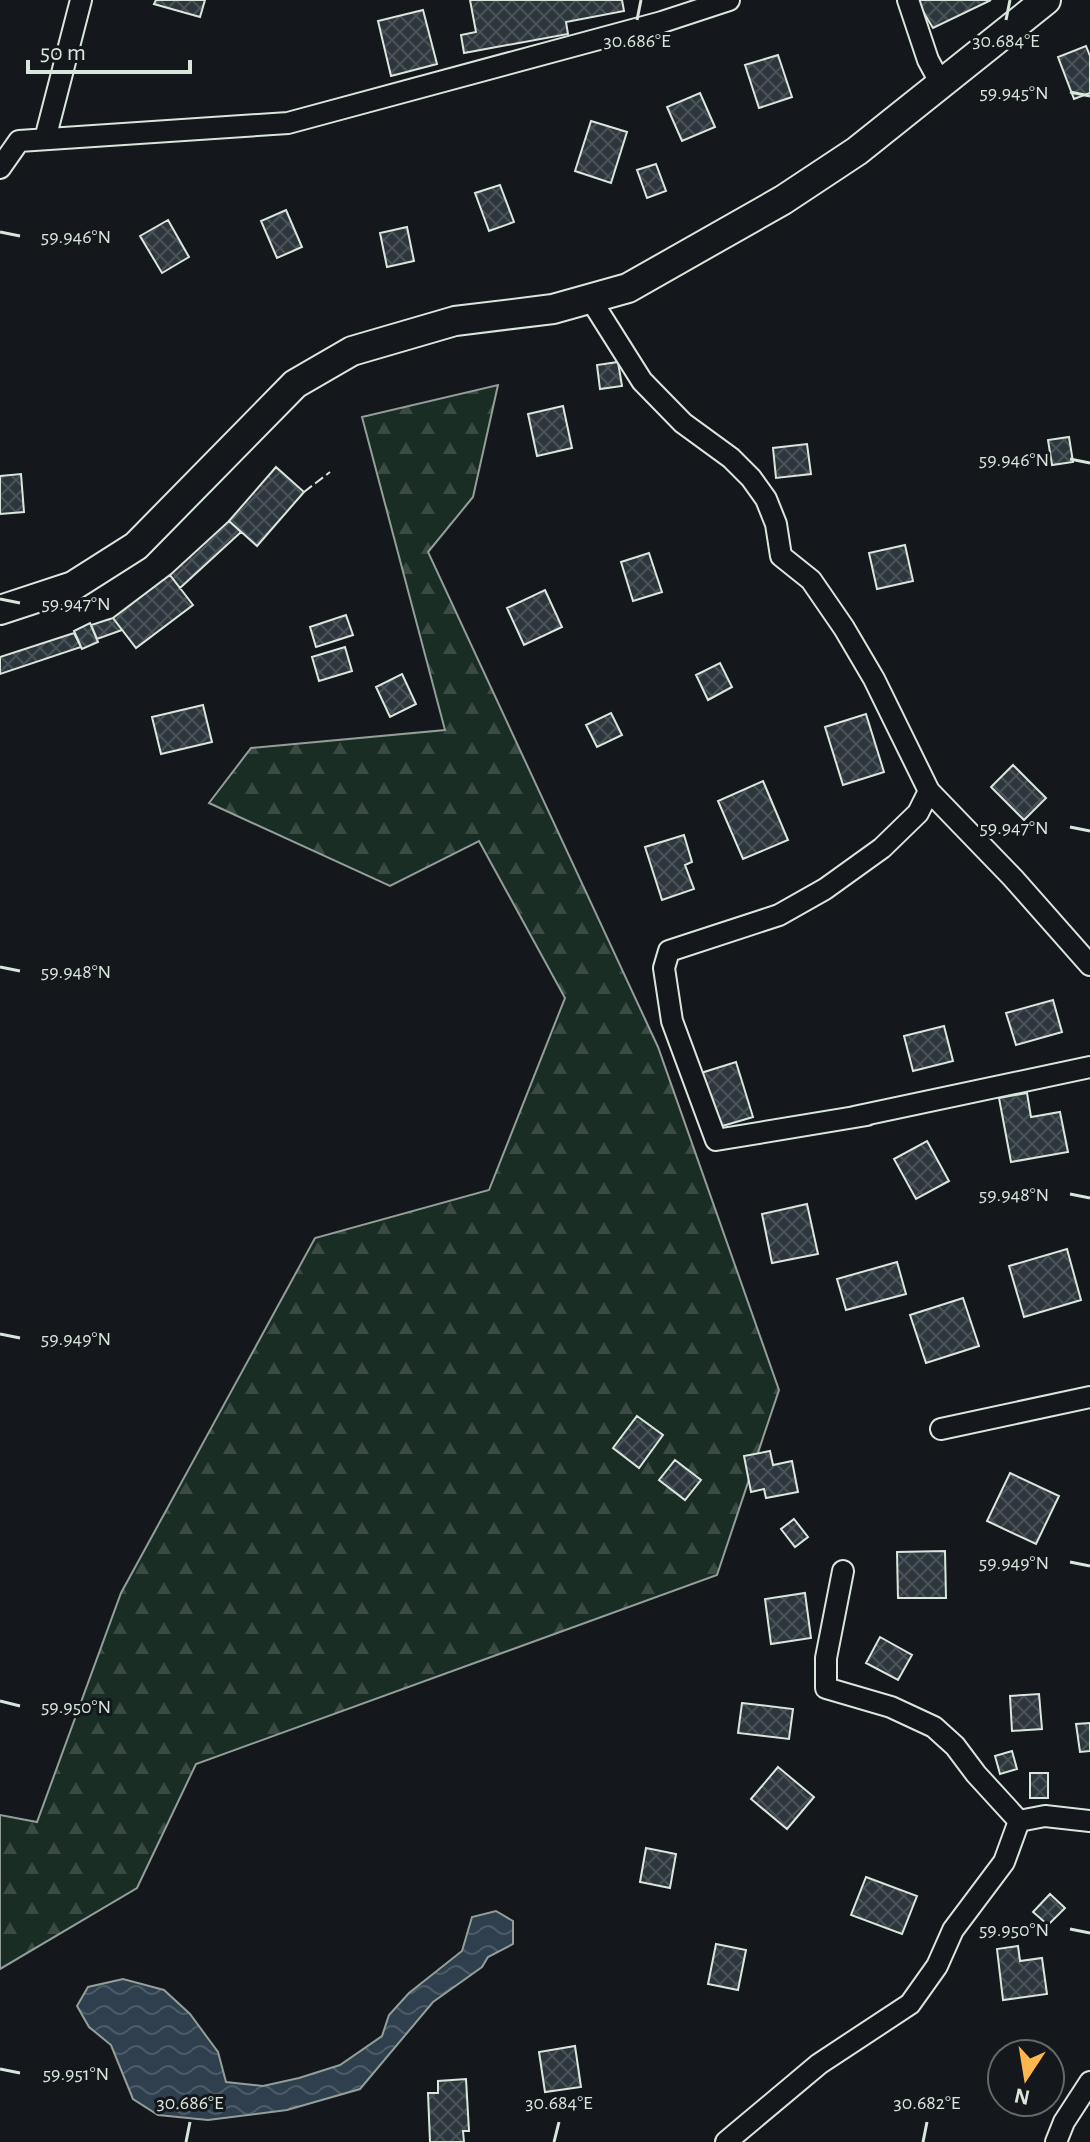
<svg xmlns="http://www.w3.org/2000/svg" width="1090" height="2142" font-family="'Alegreya Sans',sans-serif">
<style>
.forest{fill:url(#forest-firs);stroke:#939e99;stroke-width:2}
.water{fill:url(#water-waves);stroke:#939e99;stroke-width:2}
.building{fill:url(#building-cross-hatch);stroke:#d8e6dc;stroke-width:2}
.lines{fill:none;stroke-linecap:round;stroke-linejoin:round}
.street-casing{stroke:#d8e6dc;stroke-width:24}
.secondary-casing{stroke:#d8e6dc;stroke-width:32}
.street{stroke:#14181c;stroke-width:20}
.secondary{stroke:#14181c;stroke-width:28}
.fence{stroke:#d8e6dc;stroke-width:2;stroke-dasharray:10 4;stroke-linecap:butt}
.ticks{fill:none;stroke:#d8e6dc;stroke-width:3}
.ticks-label{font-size:20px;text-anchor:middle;fill:#d8e6dc;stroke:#14181c;stroke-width:6;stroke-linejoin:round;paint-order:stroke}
</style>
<defs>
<pattern id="forest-firs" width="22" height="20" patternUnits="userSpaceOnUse" patternTransform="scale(2)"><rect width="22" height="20" fill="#1a2d24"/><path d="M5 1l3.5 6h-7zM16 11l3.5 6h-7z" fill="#3b4b43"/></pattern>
<pattern id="water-waves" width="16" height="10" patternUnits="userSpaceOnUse" patternTransform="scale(2)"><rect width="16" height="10" fill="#2f3f4d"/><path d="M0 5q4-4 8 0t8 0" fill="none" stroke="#4c5b66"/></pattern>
<pattern id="building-cross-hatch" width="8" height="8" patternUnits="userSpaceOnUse" patternTransform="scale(2)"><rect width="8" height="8" fill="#2c363c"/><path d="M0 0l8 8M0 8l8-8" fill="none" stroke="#4a5358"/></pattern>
</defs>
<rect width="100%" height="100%" fill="#14181c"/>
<path class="forest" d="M498,385L473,497L428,552L658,1047L779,1390L717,1575L196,1764L137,1888L0,1969V1815L37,1822L121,1593L315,1238L489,1190L565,998L479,841L390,886L209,803L251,748L445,730L362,417Z"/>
<path class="water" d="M496,1911L513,1921V1944L488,1957L482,1967L433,2002L360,2089L287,2110L208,2120L158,2115L133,2099L111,2045L89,2027L77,2006L88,1987L123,1979L164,1990L190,2014L218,2052L226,2082L263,2086L299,2078L340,2065L382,2036L389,2015L409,1993L462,1951L472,1917Z"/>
<path class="building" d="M156,0H205L200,17L154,4Z
M470,0H622L624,11L566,22L568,34L464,53L461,35L476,32Z
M916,0H991L933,28Z
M423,10L437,64L391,76L378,21Z
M1086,46L1090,56V93L1074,99L1058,57Z
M778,55L792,97L759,108L745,65Z
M700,93L715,127L682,141L667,107Z
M591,121L627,132L611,183L575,171Z
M656,164L666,191L647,198L637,170Z
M500,185L514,222L489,231L475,193Z
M286,210L302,247L277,258L261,221Z
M168,220L189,257L162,273L140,236Z
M407,227L414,261L387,267L380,233Z
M618,362L622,386L600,389L597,365Z
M563,406L572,448L537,456L528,414Z
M1069,437L1073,462L1052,465L1048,440Z
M807,444L811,474L776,478L773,448Z
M276,467L304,492L257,546L229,521Z
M21,474L24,512L0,514V476Z
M229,521L241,532L180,588L170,575Z
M905,545L913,581L877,589L869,553Z
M649,553L662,592L633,601L621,562Z
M170,575L193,605L136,648L113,618Z
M545,590L562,627L524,645L507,608Z
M346,615L353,635L316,647L310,627Z
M113,618L122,630L97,639L91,625Z
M90,623L98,642L82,649L74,631Z
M74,633L81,647L0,674V657Z
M345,647L352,671L319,681L312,657Z
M720,663L732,687L708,700L696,675Z
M402,674L416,704L390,717L376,687Z
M203,705L212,742L161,754L152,717Z
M611,713L622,735L597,747L586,725Z
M866,714L884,772L843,785L825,727Z
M1013,765L1046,798L1024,820L991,787Z
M763,781L788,840L743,859L718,801Z
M684,835L692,862L685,865L694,889L662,900L645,847Z
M1053,1000L1062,1032L1016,1045L1006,1013Z
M944,1026L953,1061L913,1071L904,1036Z
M736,1062L753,1117L719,1127L701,1073Z
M1027,1093L1031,1117L1060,1112L1068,1152L1011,1162L999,1098Z
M927,1141L949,1181L916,1199L894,1159Z
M807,1204L818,1254L772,1263L762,1214Z
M1067,1249L1081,1300L1024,1317L1009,1266Z
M897,1262L906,1294L846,1310L837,1279Z
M963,1298L979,1346L926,1363L910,1315Z
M637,1416L663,1435L639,1468L613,1448Z
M770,1451L773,1465L792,1461L798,1492L766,1498L764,1489L751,1492L744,1456Z
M675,1460L701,1480L685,1500L659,1480Z
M1010,1473L1059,1496L1036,1544L987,1521Z
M794,1519L808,1537L795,1547L781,1529Z
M945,1551L946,1598H898L897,1552Z
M805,1593L811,1638L771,1644L765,1599Z
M880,1637L912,1655L898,1680L866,1663Z
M1039,1694L1042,1729L1012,1731L1010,1696Z
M742,1703L793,1709L789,1739L738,1733Z
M1090,1723V1751L1080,1752L1076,1724Z
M1012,1751L1017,1769L1000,1774L995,1756Z
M778,1767L814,1797L787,1829L751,1799Z
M1030,1773H1048V1798H1030Z
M646,1848L676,1854L670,1888L640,1882Z
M866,1877L917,1896L902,1934L851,1915Z
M1050,1894L1065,1908L1048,1925L1033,1912Z
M716,1944L746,1950L738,1990L708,1984Z
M1018,1946L1020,1961L1042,1958L1047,1994L1003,2000L997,1949Z
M575,2046L581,2087L545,2092L539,2052Z
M466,2079L469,2131H463L464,2142H430L428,2093H438V2081Z"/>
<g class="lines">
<g class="street-casing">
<path id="street" d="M908,0L928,60L941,84
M45,139L81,0
M0,168L19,141L288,123L662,22L729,0
M591,300L642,381L683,423L731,458L751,478L766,499L776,524L781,556L811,580L844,628L874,679L929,791L1013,878L1090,965
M867,1115L716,1140L672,1021L664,968L669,951L779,915L825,889L882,848L918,813L929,791
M854,1117L1090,1067
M941,1429L1090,1397
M843,1571L826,1658V1688L891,1707L934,1727L955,1746L976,1774L1019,1821
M1019,1821L1045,1816L1090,1821
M726,2142L819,2064L910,2004L937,1966L953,1930L1004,1862L1019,1821
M1056,2142L1064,2122L1090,2082"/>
</g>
<g class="secondary-casing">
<path id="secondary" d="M0,610L73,586L136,546L295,384L352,351L455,321L553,309L628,288L783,200L857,151L1046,0"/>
</g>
<use href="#street" class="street"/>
<use href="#secondary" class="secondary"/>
<path class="fence" d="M304,492L330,472"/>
</g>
<path class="ticks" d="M637,20L641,0M1006,20L1010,0M1070,92L1090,96M0,232L20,236M1070,459L1090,463M0,599L20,603M1070,827L1090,831M0,967L20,971M1070,1194L1090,1198M0,1334L20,1338M1070,1562L1090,1566M0,1701L20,1706M1070,1929L1090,1933M0,2069L20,2073M186,2142L190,2122M554,2142L559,2122M923,2142L927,2122"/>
<g class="ticks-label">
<text x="637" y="47">30.686°E</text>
<text x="1006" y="47">30.684°E</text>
<text x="1014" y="99">59.945°N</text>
<text x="76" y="243">59.946°N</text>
<text x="1014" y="466">59.946°N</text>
<text x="76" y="610">59.947°N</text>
<text x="1014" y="834">59.947°N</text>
<text x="76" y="978">59.948°N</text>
<text x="1014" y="1201">59.948°N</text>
<text x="76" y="1345">59.949°N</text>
<text x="1014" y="1569">59.949°N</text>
<text x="76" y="1713">59.950°N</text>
<text x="1014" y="1936">59.950°N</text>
<text x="76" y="2080">59.951°N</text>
<text x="190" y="2109">30.686°E</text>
<text x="559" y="2109">30.684°E</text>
<text x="927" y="2109">30.682°E</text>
</g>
<g transform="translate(1026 2078) rotate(192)"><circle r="38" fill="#14181c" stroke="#626a69" stroke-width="2"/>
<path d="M0-6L14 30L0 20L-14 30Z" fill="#ffb74d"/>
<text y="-12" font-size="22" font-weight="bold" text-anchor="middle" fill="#d8e6dc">N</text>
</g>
<path d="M28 60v12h162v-12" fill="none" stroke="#d8e6dc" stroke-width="4"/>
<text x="40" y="60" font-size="24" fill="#d8e6dc" stroke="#14181c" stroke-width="6" paint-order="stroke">50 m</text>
</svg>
